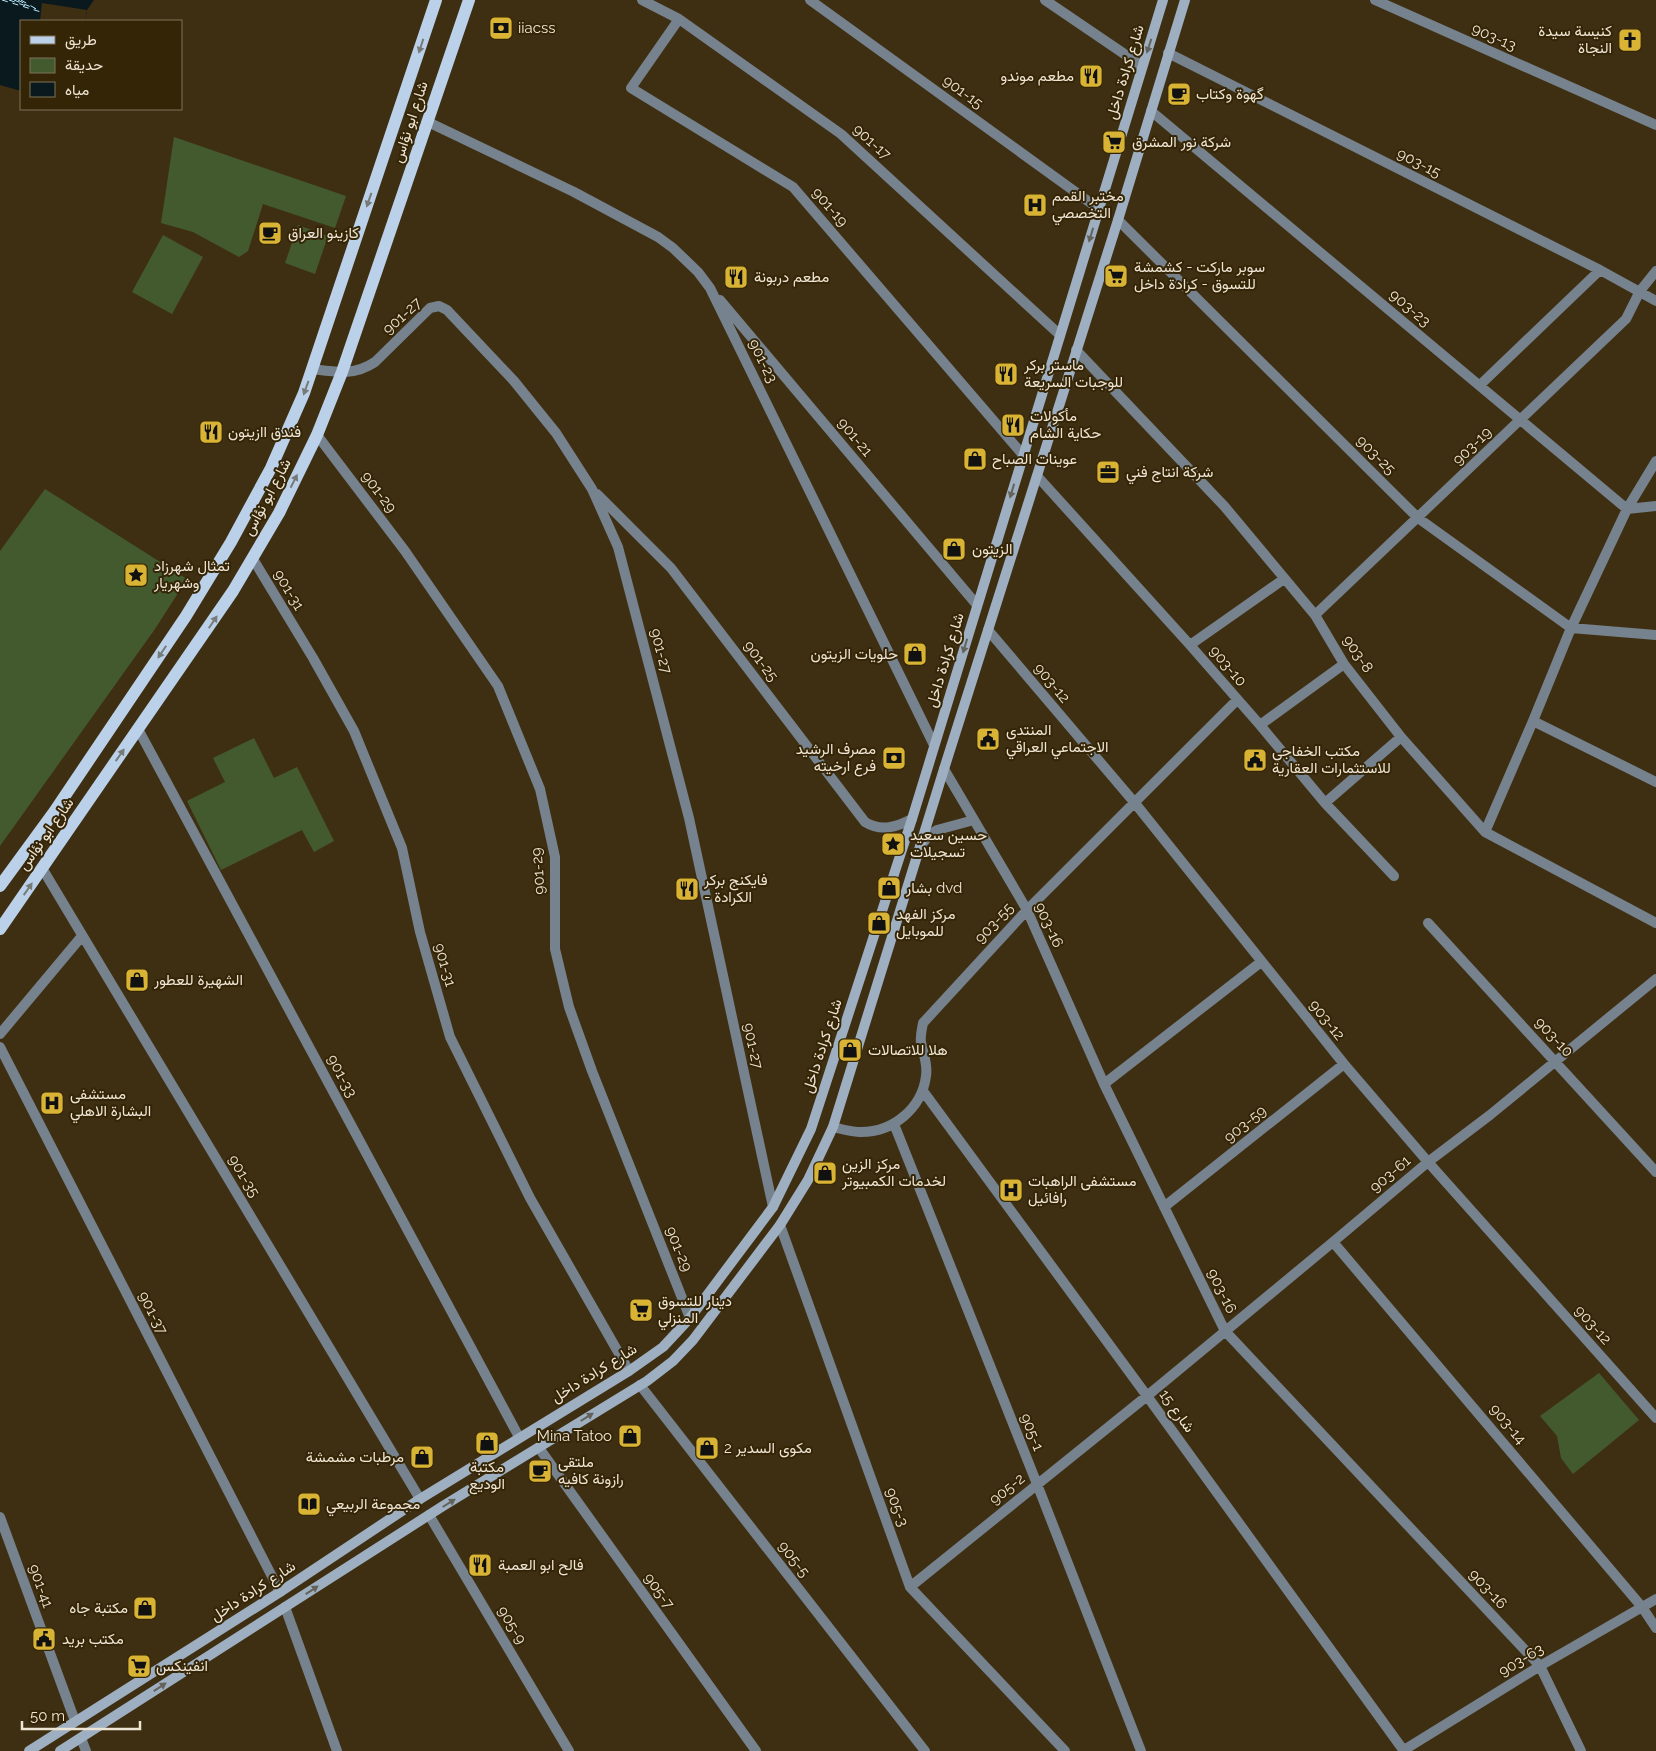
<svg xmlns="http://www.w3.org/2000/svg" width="1656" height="1751" font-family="Raleway,Vazirmatn,sans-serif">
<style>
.green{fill:#435a2f}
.water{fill:#0a191e}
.pier{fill:#3f2f12}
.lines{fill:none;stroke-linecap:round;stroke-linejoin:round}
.ferry{stroke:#b7e9fd;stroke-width:1;stroke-dasharray:6 5;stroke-linecap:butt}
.minor{stroke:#76828d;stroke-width:10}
.secondary{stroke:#9dafc1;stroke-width:10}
.primary{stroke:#bad1e9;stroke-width:12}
.oneway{fill:#777b78}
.oneway2{fill:#63635b}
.labels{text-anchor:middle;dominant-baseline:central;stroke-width:4;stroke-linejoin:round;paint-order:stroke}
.poi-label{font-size:15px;fill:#efe5d4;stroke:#342507;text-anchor:start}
.street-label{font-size:15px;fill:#efe5d4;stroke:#342507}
</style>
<rect width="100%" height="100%" fill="#3f2f12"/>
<path class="green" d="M174,137L346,196L335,228L263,204L248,251L239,257L193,232L161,223Z
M298,225L328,236L315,274L285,263Z
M163,235L203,257L172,314L132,292Z
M45,489L187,579L155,629L0,846V551Z
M254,738L274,778L297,767L334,841L314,852L302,830L221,870L187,801L225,782L213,758Z
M1599,1373L1639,1420L1573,1474L1561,1458L1557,1436L1540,1416Z"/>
<path class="water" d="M0,0H94L87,10L85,21H21V91L0,85Z"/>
<path class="pier" d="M42,3L87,10L85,21H40Z"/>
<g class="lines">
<path class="ferry" d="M2,0L41,12
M9,0L29,7
M14,0L36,9
M18,0L27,5
M21,0L38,10"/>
<path class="minor" d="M642,0L679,19L841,134L1060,335
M810,0L1099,209
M1045,0L1142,66
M1375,0L1656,125
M679,19L631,88L793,187L1023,455
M1168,53L1600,270L1656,301
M1151,111L1627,509L1656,506
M428,122L574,192L658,237L673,248L698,272L710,288L934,745
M1118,220L1418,518L1571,628L1656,635
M720,300L977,605
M1076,350L1225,507L1315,615L1344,664L1401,737L1485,832L1656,923
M312,369C336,372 354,376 375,362L430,308L439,306L447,310L514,381L556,433L592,489L618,547L689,818L773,1207
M1480,385L1600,270
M317,435L405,551L498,686L540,789L555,857V949L569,1007L592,1071L690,1318
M1038,477L1190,645L1260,725L1325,803L1394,876
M597,494L671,568L865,822C881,832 897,827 912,819
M253,559L313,658L354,731L402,848L420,932L450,1037L530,1198L629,1371
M1315,615L1626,319L1640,291L1656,271
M988,630L1134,802L1344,1064L1428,1162L1656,1418
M1190,645L1284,579
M1533,721L1656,782
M1260,725L1344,664
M138,729L519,1437
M944,769L1027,910L1104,1084L1225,1331L1540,1666L1581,1751
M1325,803L1401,737
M1485,832L1533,721L1571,628L1627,509L1656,461
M920,847L929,835L937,830L974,820
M42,868L420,1499
M1428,923L1656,1172
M0,1034L82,936
M0,1047L280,1592
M1104,1084L1261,962
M923,1091L1147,1396L1404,1751
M894,1124L1037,1484L1141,1751
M833,1127C841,1129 851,1132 859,1132C893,1133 922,1108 926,1076C928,1063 923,1054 921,1042C920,1036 922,1029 923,1023L1027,910L1237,700
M1164,1207L1344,1064
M780,1225L910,1587L1065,1751
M1333,1242L1642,1607L1656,1628
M640,1385L925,1751
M539,1448L756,1751
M429,1515L569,1751
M0,1517L75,1721
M910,1587L1147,1396L1333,1242L1428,1162L1490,1115L1656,979
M285,1607L337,1751
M81,1738L86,1751
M1404,1750L1540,1666L1656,1599"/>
<path class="secondary" d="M29,1751L280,1592L420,1499L629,1371L663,1347L690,1318L773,1207L811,1129L912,819L1163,0
M60,1751L443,1506L647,1381L673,1361L693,1340L780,1225L808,1180L833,1127L944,769L1118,220L1185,0"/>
<path class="primary" d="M0,886L54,812L186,616L231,542L271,468L304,393L436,0
M0,929L233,591L279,513L317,435L342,372L469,0"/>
</g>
<defs><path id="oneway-solid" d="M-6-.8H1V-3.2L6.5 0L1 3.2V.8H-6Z" transform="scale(1.25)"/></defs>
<g class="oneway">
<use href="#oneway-solid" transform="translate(421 46) rotate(108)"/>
<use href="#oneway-solid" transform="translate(369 200) rotate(109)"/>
<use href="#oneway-solid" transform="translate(306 388) rotate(110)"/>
<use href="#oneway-solid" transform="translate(294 481) rotate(-63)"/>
<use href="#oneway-solid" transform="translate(213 622) rotate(-56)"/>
<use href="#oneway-solid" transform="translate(162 652) rotate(124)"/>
<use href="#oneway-solid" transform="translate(120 755) rotate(-55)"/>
<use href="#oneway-solid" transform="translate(28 889) rotate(-55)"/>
</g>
<g class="oneway2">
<use href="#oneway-solid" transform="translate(1149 46) rotate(108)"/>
<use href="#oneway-solid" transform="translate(1091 235) rotate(107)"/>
<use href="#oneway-solid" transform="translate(1012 491) rotate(107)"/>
<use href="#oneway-solid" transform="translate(965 646) rotate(107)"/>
<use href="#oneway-solid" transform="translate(587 1417) rotate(-32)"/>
<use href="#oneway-solid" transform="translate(449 1503) rotate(-32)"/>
<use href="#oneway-solid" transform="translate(312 1590) rotate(-33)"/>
<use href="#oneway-solid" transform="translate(160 1687) rotate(-33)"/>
</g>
<defs>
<g id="bank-square" transform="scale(1.25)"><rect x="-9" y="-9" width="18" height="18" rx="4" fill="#d9b334" stroke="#342507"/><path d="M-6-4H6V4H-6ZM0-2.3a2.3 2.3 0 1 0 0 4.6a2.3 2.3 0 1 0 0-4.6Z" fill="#111"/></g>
<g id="church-square" transform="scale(1.25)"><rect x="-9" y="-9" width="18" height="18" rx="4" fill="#d9b334" stroke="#342507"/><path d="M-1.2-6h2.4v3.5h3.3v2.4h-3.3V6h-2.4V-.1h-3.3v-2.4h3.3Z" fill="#111"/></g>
<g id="restaurant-square" transform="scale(1.25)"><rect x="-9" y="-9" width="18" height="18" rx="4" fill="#d9b334" stroke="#342507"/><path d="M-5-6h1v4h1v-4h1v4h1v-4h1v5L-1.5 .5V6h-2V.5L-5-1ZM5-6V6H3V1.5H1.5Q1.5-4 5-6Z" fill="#111"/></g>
<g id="cafe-square" transform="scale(1.25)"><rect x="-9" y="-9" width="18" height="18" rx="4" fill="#d9b334" stroke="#342507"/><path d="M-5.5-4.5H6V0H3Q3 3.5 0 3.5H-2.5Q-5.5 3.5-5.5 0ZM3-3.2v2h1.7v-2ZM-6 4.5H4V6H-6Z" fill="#111"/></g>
<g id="supermarket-square" transform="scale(1.25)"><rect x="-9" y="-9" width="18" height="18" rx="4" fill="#d9b334" stroke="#342507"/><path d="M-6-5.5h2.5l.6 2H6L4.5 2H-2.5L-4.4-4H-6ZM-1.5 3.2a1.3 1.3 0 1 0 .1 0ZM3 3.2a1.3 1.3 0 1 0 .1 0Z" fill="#111"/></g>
<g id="hospital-square" transform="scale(1.25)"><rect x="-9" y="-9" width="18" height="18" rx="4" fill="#d9b334" stroke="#342507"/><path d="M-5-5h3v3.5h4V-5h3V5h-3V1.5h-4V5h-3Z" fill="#111"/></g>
<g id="shop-square" transform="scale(1.25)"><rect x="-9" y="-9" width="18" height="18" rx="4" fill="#d9b334" stroke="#342507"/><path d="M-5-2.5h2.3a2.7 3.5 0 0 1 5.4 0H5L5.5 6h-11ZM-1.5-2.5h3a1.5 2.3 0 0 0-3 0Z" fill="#111"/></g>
<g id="office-square" transform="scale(1.25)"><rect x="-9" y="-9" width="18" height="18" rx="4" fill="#d9b334" stroke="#342507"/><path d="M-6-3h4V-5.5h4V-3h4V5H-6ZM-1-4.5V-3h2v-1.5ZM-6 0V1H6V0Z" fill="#111"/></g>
<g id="sight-square" transform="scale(1.25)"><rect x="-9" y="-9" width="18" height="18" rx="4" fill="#d9b334" stroke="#342507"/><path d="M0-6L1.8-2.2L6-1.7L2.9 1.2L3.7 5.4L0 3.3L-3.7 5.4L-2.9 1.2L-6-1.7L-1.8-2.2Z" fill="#111"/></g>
<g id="civic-square" transform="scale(1.25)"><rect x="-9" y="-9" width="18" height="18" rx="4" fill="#d9b334" stroke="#342507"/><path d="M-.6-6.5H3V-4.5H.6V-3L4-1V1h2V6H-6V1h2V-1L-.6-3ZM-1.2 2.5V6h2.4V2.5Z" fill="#111"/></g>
<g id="library-square" transform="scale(1.25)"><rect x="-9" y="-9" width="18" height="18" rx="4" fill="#d9b334" stroke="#342507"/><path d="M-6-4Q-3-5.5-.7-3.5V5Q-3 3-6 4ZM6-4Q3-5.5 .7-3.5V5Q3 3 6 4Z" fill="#111"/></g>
</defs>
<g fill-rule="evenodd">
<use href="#bank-square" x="501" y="28"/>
<use href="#church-square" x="1630" y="40"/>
<use href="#restaurant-square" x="1091" y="76"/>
<use href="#cafe-square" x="1179" y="94"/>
<use href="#supermarket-square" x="1114" y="142"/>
<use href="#hospital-square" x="1035" y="205"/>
<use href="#cafe-square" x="270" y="233"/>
<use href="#supermarket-square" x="1116" y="276"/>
<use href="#restaurant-square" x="736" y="277"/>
<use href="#restaurant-square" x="1006" y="374"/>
<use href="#restaurant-square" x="1013" y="425"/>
<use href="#restaurant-square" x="211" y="432"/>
<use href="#shop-square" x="975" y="459"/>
<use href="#office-square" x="1108" y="472"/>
<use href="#shop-square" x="954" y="549"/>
<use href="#sight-square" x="136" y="575"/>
<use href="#shop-square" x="915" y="654"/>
<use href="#civic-square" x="988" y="739"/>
<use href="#bank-square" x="894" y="758"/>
<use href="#civic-square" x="1255" y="760"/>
<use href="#sight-square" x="893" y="844"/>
<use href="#shop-square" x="889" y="888"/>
<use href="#restaurant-square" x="687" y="889"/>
<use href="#shop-square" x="879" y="923"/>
<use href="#shop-square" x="137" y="980"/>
<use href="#shop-square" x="850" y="1050"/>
<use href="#hospital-square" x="52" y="1103"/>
<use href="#shop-square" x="825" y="1173"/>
<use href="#hospital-square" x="1011" y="1190"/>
<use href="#supermarket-square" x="641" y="1310"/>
<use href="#shop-square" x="630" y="1436"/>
<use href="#shop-square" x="487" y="1443"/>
<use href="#shop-square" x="707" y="1448"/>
<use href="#shop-square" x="422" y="1457"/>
<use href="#cafe-square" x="540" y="1471"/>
<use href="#library-square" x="309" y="1504"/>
<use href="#restaurant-square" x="480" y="1565"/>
<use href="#shop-square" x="145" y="1608"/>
<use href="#civic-square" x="44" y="1639"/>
<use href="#supermarket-square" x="139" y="1666"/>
</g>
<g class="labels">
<g class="poi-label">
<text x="518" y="28">iiacss</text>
<text x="1612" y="31" text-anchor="end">كنيسة سيدة<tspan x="1612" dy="17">النجاة</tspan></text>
<text x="1074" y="76" text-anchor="end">مطعم موندو</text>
<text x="1196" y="94">گهوة وكتاب</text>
<text x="1132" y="142">شركة نور المشرق</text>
<text x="1052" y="196">مختبر القمم<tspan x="1052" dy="17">التخصصي</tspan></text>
<text x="288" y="233">كازينو العراق</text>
<text x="1134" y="267">سوبر ماركت - كشمشة<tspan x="1134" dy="17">للتسوق - كرادة داخل</tspan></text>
<text x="754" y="277">مطعم دربونة</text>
<text x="1024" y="365">ماستر بركر<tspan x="1024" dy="17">للوجبات السريعة</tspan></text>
<text x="1030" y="416">مأكولات<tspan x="1030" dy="17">حكاية الشام</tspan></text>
<text x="228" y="432">فندق اازيتون</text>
<text x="992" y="459">عوينات الصباح</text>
<text x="1126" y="472">شركة انتاج فني</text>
<text x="972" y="549">الزيتون</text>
<text x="154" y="566">تمثال شهرزاد<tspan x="154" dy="17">وشهريار</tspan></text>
<text x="898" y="654" text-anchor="end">حلويات الزيتون</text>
<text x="1006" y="730">المنتدى<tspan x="1006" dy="17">الاجتماعي العراقي</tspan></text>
<text x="876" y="749" text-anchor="end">مصرف الرشيد<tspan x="876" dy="17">فرع ارخيته</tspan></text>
<text x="1272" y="751">مكتب الخفاجي<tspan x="1272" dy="17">للاستثمارات العقارية</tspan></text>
<text x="910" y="835">حسين سعيد<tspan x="910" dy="17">تسجيلات</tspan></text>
<text x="704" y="880">فايكنج بركر<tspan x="704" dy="17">- الكرادة</tspan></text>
<text x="906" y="888">بشار dvd</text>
<text x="896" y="914">مركز الفهد<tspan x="896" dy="17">للموبايل</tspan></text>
<text x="154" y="980">الشهيرة للعطور</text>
<text x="868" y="1050">هلا للاتصالات</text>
<text x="70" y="1094">مستشفى<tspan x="70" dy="17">البشارة الاهلي</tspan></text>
<text x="842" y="1164">مركز الزين<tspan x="842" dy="17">لخدمات الكمبيوتر</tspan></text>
<text x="1028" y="1181">مستشفى الراهبات<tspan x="1028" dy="17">رافائيل</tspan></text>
<text x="658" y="1301">دينار للتسوق<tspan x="658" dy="17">المنزلي</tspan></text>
<text x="612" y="1436" text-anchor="end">Mina Tatoo</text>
<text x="724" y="1448">مكوى السدير 2</text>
<text x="404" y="1457" text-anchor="end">مرطبات مشمشة</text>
<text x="558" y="1462">ملتقى<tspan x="558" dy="17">رازونة كافيه</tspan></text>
<text x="487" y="1467" text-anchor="middle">مكتبة<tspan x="487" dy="17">الوديع</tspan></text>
<text x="326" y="1504">مجموعة الربيعي</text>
<text x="498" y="1565">فالح ابو العمبة</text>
<text x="128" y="1608" text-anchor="end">مكتبة جاه</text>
<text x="62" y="1639">مكتب بريد</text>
<text x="156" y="1666">انفينكس</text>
</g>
<g class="street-label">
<text transform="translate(1494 37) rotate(24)">903-13</text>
<text transform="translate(1125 72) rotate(-73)">شارع كرادة داخل</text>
<text transform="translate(963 92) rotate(36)">901-15</text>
<text transform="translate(410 122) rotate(-72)">شارع ابو نؤاس</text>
<text transform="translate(872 142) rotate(42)">901-17</text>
<text transform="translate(1419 163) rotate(27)">903-15</text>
<text transform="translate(830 207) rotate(49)">901-19</text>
<text transform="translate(1410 308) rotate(40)">903-23</text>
<text transform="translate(402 316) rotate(-42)">901-27</text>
<text transform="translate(763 361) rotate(64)">901-23</text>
<text transform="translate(855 437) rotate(50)">901-21</text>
<text transform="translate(1472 446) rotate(-44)">903-19</text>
<text transform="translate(1376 455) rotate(45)">903-25</text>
<text transform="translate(379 492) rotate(53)">901-29</text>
<text transform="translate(267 497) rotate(-62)">شارع ابو نؤاس</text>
<text transform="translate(289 590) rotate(59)">901-31</text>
<text transform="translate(661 651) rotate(75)">901-27</text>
<text transform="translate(1358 654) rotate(56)">903-8</text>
<text transform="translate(945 660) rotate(-73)">شارع كرادة داخل</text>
<text transform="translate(761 661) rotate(53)">901-25</text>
<text transform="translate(1228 666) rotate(50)">903-10</text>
<text transform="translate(1052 683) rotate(50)">903-12</text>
<text transform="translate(46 834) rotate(-55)">شارع ابو نؤاس</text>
<text transform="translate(538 871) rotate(-94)">901-29</text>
<text transform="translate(994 923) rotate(-47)">903-55</text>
<text transform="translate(1049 925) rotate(65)">903-16</text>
<text transform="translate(445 965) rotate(74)">901-31</text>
<text transform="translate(1327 1020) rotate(51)">903-12</text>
<text transform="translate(1554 1037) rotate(47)">903-10</text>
<text transform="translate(753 1046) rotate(78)">901-27</text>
<text transform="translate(822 1046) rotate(-72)">شارع كرادة داخل</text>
<text transform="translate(342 1076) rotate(62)">901-33</text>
<text transform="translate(1245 1124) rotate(-39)">903-59</text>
<text transform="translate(1390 1174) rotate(-40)">903-61</text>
<text transform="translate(244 1176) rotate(59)">901-35</text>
<text transform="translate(679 1249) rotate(68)">901-29</text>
<text transform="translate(1222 1291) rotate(64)">903-16</text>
<text transform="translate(153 1313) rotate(63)">901-37</text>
<text transform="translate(1593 1325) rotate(48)">903-12</text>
<text transform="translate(594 1373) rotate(-32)">شارع كرادة داخل</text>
<text transform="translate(1177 1411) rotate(54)">شارع 15</text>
<text transform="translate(1508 1424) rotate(50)">903-14</text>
<text transform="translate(1032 1432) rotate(68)">905-1</text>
<text transform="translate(1007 1489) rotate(-39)">905-2</text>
<text transform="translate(897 1507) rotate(70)">905-3</text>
<text transform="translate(794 1559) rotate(52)">905-5</text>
<text transform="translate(41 1586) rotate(70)">901-41</text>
<text transform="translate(1488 1589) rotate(47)">903-16</text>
<text transform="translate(253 1591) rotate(-33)">شارع كرادة داخل</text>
<text transform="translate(659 1591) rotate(54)">905-7</text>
<text transform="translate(512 1625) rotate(59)">905-9</text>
<text transform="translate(1521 1660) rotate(-31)">903-63</text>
</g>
</g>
<rect x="20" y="20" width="162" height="90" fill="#342507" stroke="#7f7259"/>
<rect x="30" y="36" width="25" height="8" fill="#bad1e9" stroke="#7f7259"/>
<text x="65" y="45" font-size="15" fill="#efe5d4">طريق</text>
<rect x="30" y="58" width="25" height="15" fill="#435a2f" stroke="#7f7259"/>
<text x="65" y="70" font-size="15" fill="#efe5d4">حديقة</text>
<rect x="30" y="82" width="25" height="15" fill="#0a191e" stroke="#7f7259"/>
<text x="65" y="95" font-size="15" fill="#efe5d4">مياه</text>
<path d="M22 1721v8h118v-8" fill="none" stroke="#efe5d4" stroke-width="2.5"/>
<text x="30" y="1721" font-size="15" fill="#efe5d4" stroke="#342507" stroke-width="4" paint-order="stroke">50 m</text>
</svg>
